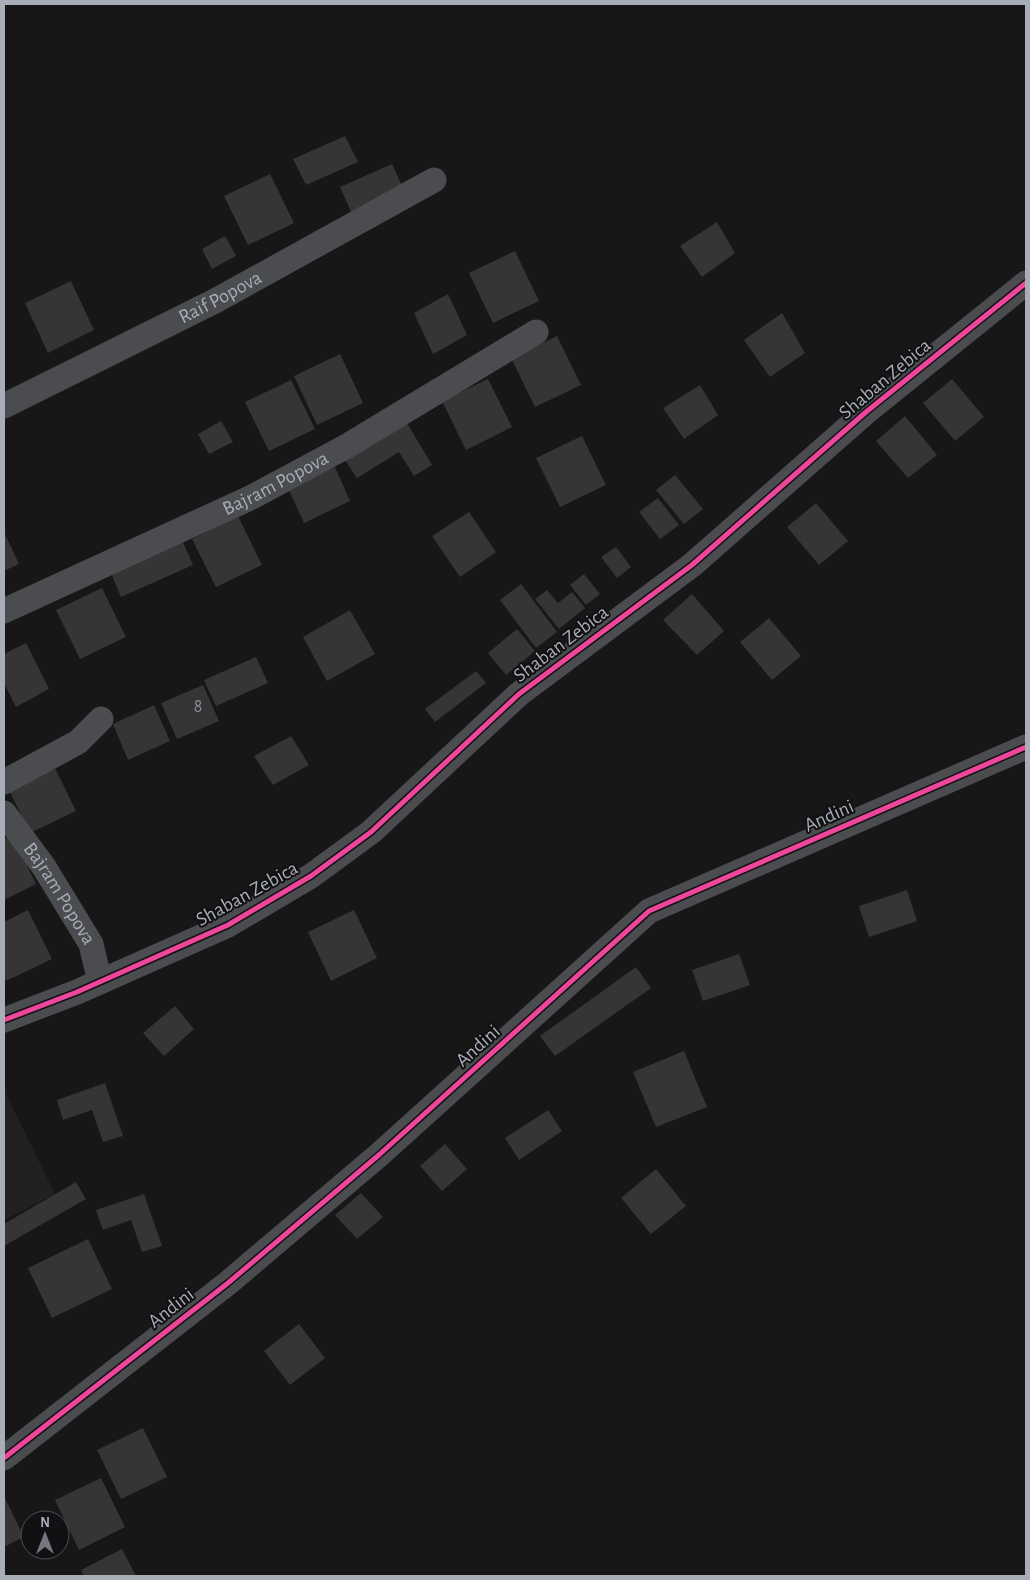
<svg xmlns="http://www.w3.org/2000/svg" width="1030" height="1580" font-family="'Alegreya Sans',sans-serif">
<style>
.built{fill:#212123}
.building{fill:#353536}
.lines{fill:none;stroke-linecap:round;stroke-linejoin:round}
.street{stroke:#4b4c50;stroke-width:25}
.cycleway-casing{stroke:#111113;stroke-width:8}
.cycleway{stroke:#ed469a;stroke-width:5}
.labels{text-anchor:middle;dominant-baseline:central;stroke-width:4;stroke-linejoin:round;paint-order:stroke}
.number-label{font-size:18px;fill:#8b8f98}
.street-label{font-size:20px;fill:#a8adb8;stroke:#111113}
</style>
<rect width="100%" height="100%" fill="#171717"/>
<path class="built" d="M4,1090L55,1194L4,1220Z"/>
<path class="building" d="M345,136L358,162L306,185L293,159Z
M392,164L404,190L352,214L340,187Z
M270,174L294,223L248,245L224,196Z
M717,222L735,253L702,277L680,246Z
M225,236L236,256L212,269L202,249Z
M515,251L539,301L493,323L469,273Z
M71,281L94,330L48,353L25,303Z
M448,294L467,335L433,354L414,313Z
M782,313L805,353L770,377L744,340Z
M557,336L581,385L535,407L511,358Z
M340,354L363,403L317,425L294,376Z
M488,379L512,427L466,450L442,401Z
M952,379L984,417L955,441L923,403Z
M291,380L315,429L269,451L245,402Z
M700,385L718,415L684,439L663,408Z
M905,416L937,455L908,478L876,441Z
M221,421L233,442L209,454L198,434Z
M407,423L432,465L414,476L399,452L357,478L345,460Z
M582,436L606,485L560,507L536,458Z
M335,467L350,501L304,523L288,488Z
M675,475L703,509L684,524L656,490Z
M658,498L679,525L660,539L639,512Z
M816,503L848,541L819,565L787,527Z
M469,512L496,552L460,577L432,536Z
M238,516L262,565L216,587L192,539Z
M4,532L19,564L4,571Z
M182,540L193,565L121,597L110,571Z
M616,547L631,567L617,578L601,557Z
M584,574L600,594L586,605L570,585Z
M521,584L557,632L536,648L500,600Z
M102,588L126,637L80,659L56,610Z
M547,590L558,603L572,592L585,608L559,629L535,599Z
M692,594L724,631L697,655L663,620Z
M350,610L375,654L327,681L303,637Z
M769,618L801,656L772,680L740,642Z
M517,629L535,651L506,675L488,653Z
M26,643L49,689L16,707L4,683V654Z
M256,657L268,683L216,706L204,680Z
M476,671L486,683L435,722L425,709Z
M203,685L219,721L177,739L161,703Z
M154,705L170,741L128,760L113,724Z
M291,736L309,765L273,785L254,756Z
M52,762L76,811L30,833L6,784Z
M12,835L36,884L4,900V839Z
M907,890L917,921L869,937L859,906Z
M28,910L52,959L6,981L4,977V922Z
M354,910L377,958L331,981L308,932Z
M739,954L750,985L703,1001L692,970Z
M636,967L651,988L555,1056L540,1036Z
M175,1006L194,1029L164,1056L143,1033Z
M684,1051L707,1107L656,1127L633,1072Z
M105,1083L123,1136L103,1142L92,1110L63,1120L57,1100Z
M548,1110L562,1131L519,1160L505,1138Z
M445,1144L467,1169L442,1191L420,1166Z
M656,1169L686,1206L651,1234L621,1198Z
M76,1182L86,1199L4,1246V1224Z
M361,1193L383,1217L357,1239L335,1215Z
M144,1194L162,1246L142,1252L131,1220L103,1230L96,1210Z
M88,1239L112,1289L52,1318L28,1268Z
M299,1324L325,1358L290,1385L264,1351Z
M143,1428L167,1477L121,1499L97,1450Z
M101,1478L125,1527L79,1550L55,1500Z
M4,1496L24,1537L4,1547Z
M122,1549L136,1576H84L81,1570Z"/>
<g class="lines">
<g class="street">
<path id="s1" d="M4,406L215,301L434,180"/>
<path id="s2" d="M4,611L252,497L347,446L536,332"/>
<path d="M4,782L78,742L101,719"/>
<path id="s3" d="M4,813L44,867L91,944L100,982"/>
<path d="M4,1020L77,992L228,925L311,876L371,832L519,694L692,565L866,412L1026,283"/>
<path d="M4,1458L228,1283L380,1154L649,911L1026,747"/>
</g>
<g class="cycleway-casing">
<path id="cycleway" d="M4,1020L77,992L228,925L311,876L371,832L519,694L692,565L866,412L1026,283
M4,1458L228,1283L380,1154L649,911L1026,747"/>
</g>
<use href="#cycleway" class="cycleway"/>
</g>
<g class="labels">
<g class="number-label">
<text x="198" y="707">8</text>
</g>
<g class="street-label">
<text stroke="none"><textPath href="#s1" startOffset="242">Raif Popova</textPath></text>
<text transform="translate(885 379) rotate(-40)">Shaban Zebica</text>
<text stroke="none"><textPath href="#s2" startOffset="300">Bajram Popova</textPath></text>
<text transform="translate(561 644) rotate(-37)">Shaban Zebica</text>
<text transform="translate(829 816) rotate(-24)">Andini</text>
<text transform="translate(247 894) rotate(-29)">Shaban Zebica</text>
<text stroke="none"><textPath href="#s3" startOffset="98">Bajram Popova</textPath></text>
<text transform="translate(478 1046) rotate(-42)">Andini</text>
<text transform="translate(171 1308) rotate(-38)">Andini</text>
</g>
</g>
<rect width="1030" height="1580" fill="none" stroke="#a8adb8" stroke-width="10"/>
<g transform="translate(45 1535)"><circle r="24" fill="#111113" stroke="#4d4f55"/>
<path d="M0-4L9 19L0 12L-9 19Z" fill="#757880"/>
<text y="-8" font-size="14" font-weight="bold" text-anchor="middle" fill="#a8adb8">N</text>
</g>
</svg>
